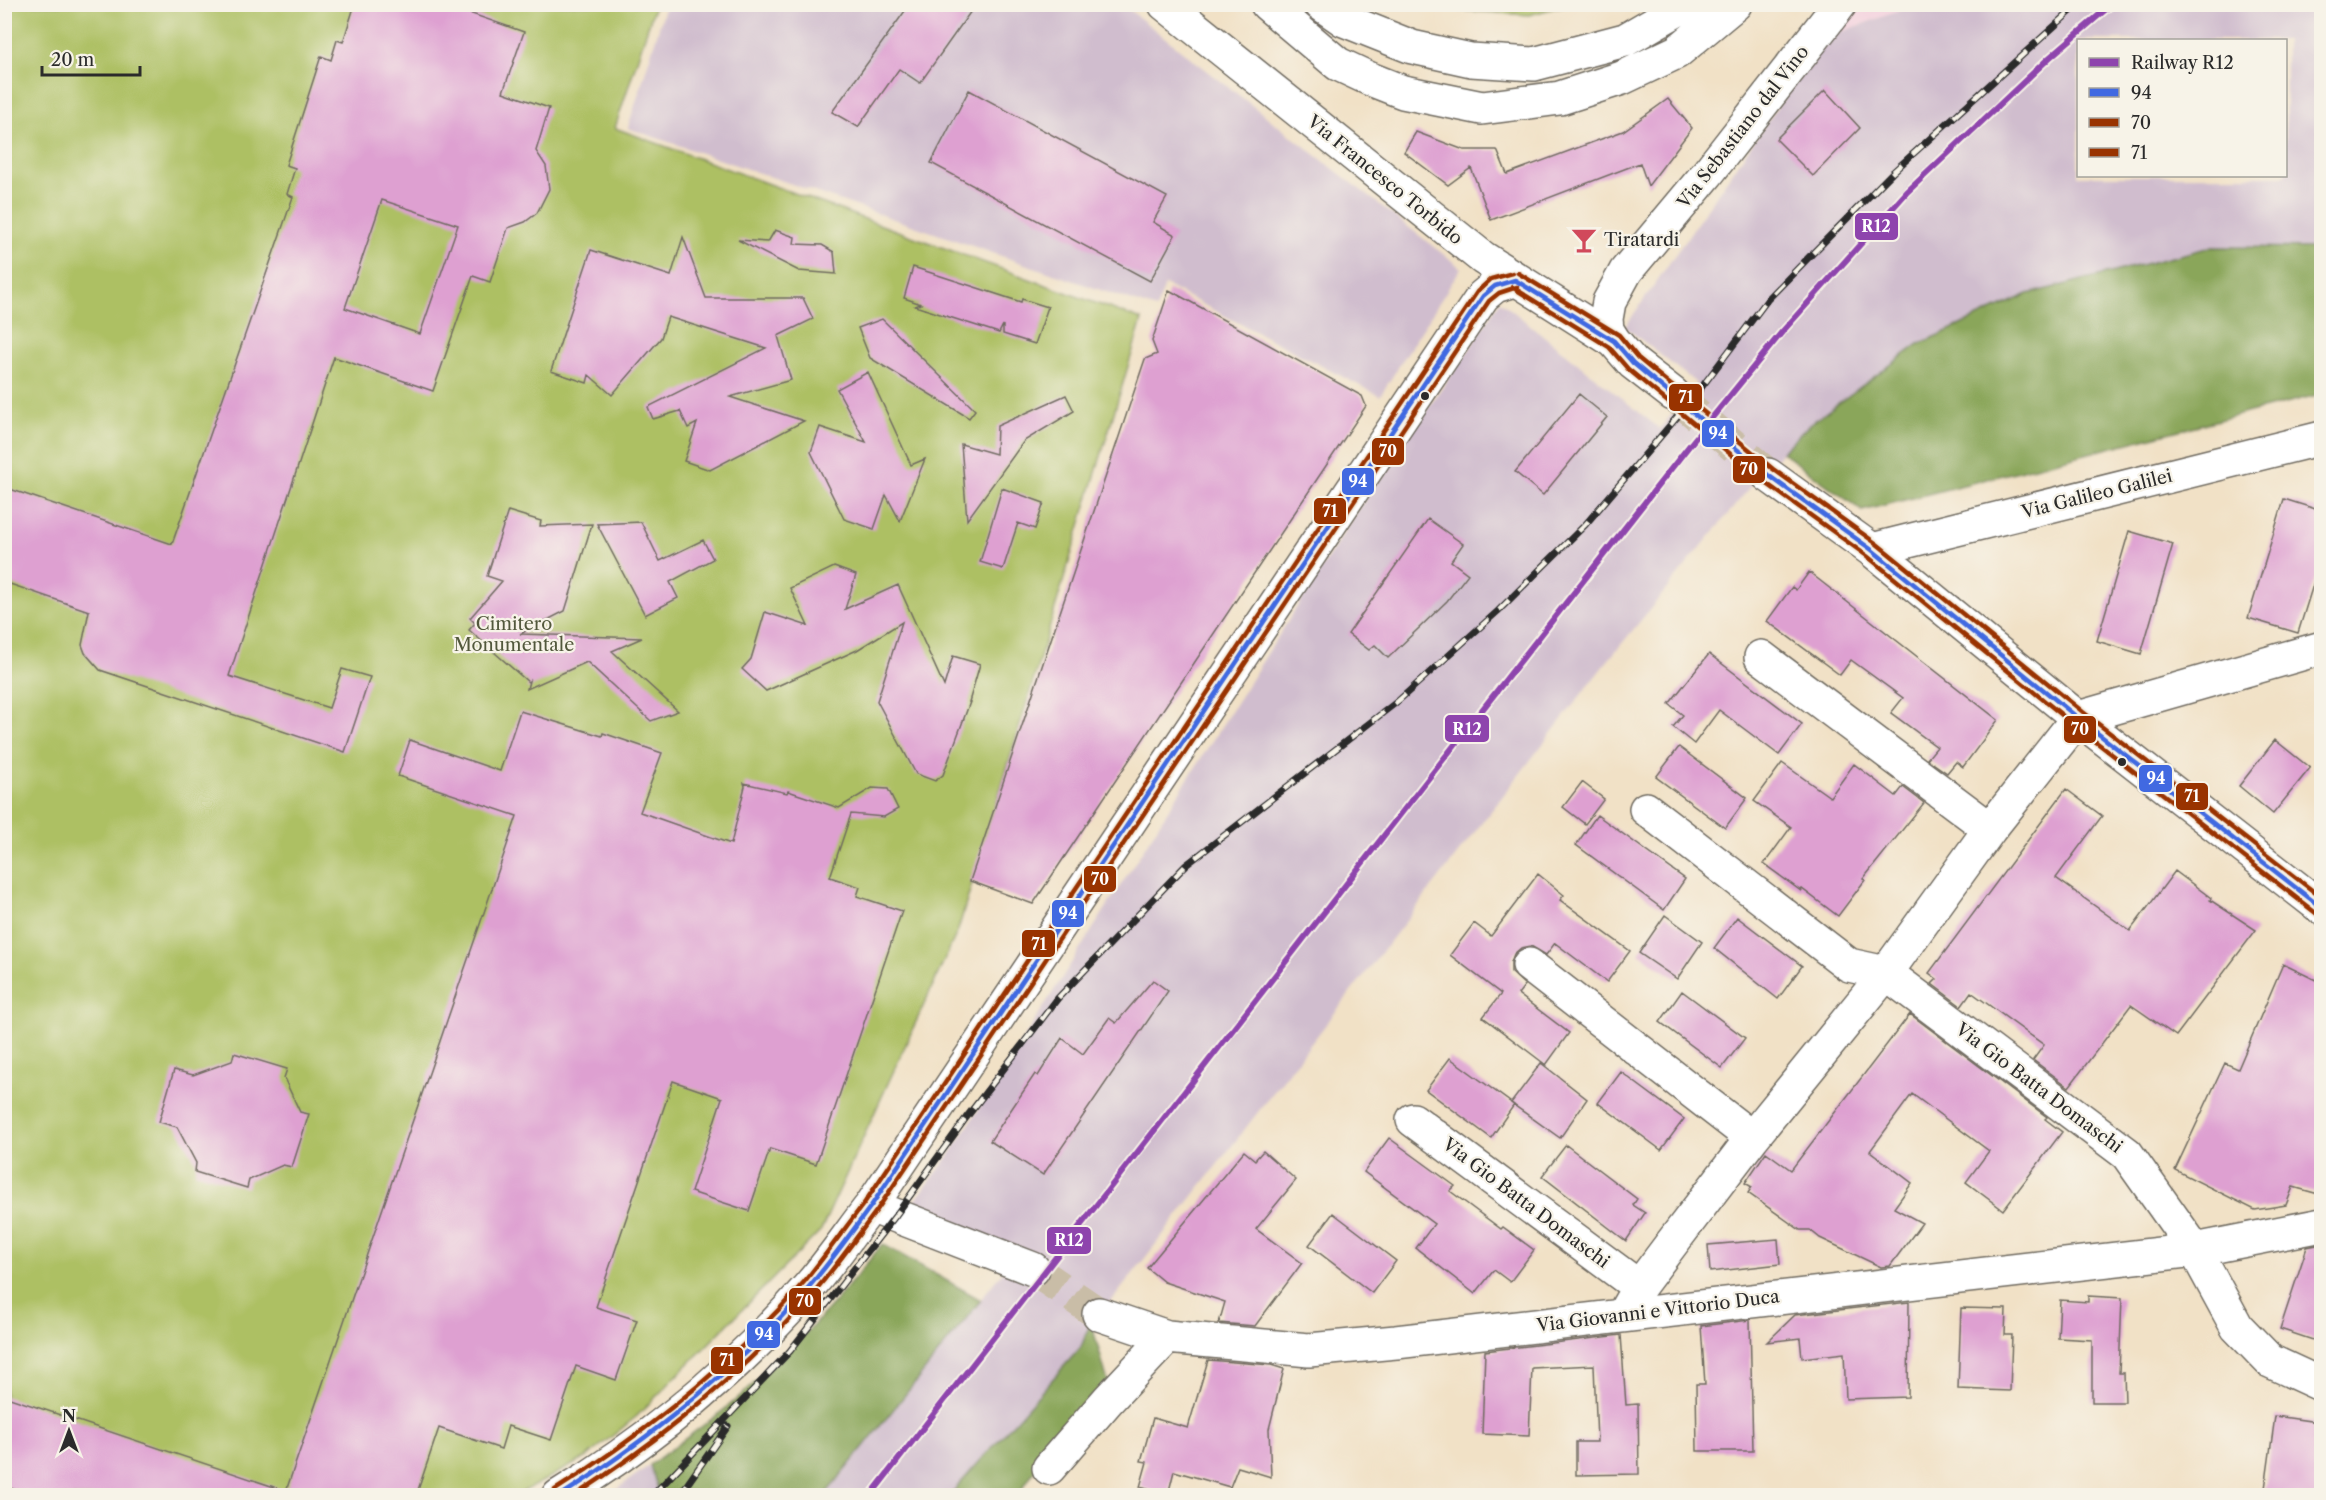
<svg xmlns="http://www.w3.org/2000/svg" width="2326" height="1500" font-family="'Libre Caslon Text',serif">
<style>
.built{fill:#f4cfde}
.industrial{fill:#d0bdce;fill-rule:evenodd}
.green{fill:#adc064;stroke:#6c7648;stroke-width:1.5}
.forest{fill:#8aa65a;stroke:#5a6842;stroke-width:1.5}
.building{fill:#dea0d1;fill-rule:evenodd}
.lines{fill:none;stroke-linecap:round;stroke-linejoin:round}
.minor-tunnel{stroke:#c9bda7;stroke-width:33;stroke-dasharray:33 16;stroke-linecap:butt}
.minor-casing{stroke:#706b61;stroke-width:36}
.primary-casing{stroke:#706b61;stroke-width:36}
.minor{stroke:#fff;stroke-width:33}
.primary{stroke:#fff;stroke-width:33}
.rail-casing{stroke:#2b2b2b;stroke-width:7}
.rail{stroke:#f7f3e8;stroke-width:4.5;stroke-dasharray:14;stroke-linecap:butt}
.bus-1-casing{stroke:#f7f3e8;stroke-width:9}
.bus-2-casing{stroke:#f7f3e8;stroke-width:9}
.bus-3-casing{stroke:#f7f3e8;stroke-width:9}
.bus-1{stroke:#4169e1;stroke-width:4.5}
.bus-2{stroke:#930;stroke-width:4.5}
.bus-3{stroke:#930;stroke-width:4.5}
.rail-1-casing{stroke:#f7f3e8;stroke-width:10}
.rail-1{stroke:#8e44ad;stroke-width:6}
.bus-dot{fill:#2b2b2b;stroke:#f7f3e8;stroke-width:2}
.labels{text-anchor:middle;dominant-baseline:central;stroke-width:4.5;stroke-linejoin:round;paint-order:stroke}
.street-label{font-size:18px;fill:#2b2b2b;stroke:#f7f3e8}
.poi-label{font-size:18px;fill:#2b2b2b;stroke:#f7f3e8;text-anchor:start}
.park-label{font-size:18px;fill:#52583c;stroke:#f7f3e8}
.line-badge{stroke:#f7f3e8;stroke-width:2}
.badge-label{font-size:16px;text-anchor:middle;font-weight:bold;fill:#fff}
</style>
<rect width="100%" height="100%" fill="#f7f3e8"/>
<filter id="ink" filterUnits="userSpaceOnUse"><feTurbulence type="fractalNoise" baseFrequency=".0167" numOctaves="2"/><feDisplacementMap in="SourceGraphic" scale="12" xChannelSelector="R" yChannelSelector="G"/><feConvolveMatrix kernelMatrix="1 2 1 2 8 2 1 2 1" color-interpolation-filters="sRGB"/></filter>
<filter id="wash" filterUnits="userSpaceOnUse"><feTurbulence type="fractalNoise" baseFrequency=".008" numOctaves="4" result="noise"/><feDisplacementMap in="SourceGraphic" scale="24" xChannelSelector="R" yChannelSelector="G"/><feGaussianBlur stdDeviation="1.35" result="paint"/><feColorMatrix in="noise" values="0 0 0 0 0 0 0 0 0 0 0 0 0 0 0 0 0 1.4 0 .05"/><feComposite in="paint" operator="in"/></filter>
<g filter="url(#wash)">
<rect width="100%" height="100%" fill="#f1e1c6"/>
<path class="built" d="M1849,5H1915L1822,39Z"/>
<path class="industrial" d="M666,5H1123L1461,268L1380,396L1165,285L1156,309L628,128Z
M1915,5H2321V248L2211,247L1919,344L1810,424L1782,452L1747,491L1601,669L1114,1298L1091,1322L1082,1347L949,1495L825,1496L1011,1261L912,1205L949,1156L1380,476L1471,347L1500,301L1660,429L1696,383L1625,327L1797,79L1822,39ZM2078,40H2286V176H2078Z
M650,1465L660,1495L607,1496Z"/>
<path class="green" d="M5,5H655L615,128L1142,320L958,930L821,1230L637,1416L585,1458L517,1495L5,1496Z
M1429,5H1428H1566L1529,15L1437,9Z"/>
<path class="forest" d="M2211,247L2321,248V394L1862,511L1782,452L1810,424L1919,344L2028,294Z
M882,1244L981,1300L825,1495H660L650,1465C677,1444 705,1425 731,1404C787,1356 838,1302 882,1244Z
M1091,1322L1108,1382L1032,1474L1018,1495L949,1496L1081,1347Z"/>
<g id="blocks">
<path class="building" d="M355,4H443L524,32L503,92L549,108L536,151L546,166L549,189L537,213L525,222L508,228L490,282L473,276L433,391L334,357L229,676L329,708L342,669L370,677L345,752L100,670L85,653L82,645L89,611L4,582V487L172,544L293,197L287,194L295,168L286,165L321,56L331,60L337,40L343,42ZM382,200L458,225L420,334L345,308Z
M910,4H976L920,83L899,69L858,127L832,112Z
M969,90L1167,197L1153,222L1175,235L1150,281L931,163Z
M1825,90L1860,128L1813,176L1776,139Z
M1668,99L1692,128L1648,186L1640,163L1491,220L1471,168L1448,185L1404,152L1416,132L1464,150H1497L1507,174L1623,131Z
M775,230L795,237L794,244L822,245L834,252L836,274L799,271L738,240L768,242Z
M683,237L706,298H803L813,319L778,336L791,380L730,397L804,421L710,470L684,461L697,423L688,428L680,411L653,419L648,407L766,348L668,317L661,338L612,395L589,375L587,383L551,371L591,250L671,276Z
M913,267L1021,302L1022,299L1048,307L1035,344L1003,334V325L999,333L915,306L921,304L904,298Z
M1169,290L1362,396L1366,406L1033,904L970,881L1145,359L1157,354L1152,341Z
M882,319L975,410L969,418L870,358L858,328Z
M868,372L911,465L925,459L900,521L886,495L874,529L844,519L811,452L820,427L866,442L837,389Z
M1579,394L1607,417L1543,495L1515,472Z
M1066,395L1074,411L1024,441L967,520L961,444L996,454L997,426Z
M1002,488L1044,503L1035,529L1018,523L1003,569L980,562Z
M2284,499L2322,511V556L2298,633L2248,618Z
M508,511L541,521L540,526L592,524L565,611L520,634L642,638L612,651L678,711L651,721L587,662L527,689L529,681L528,682L469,630L475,623L470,618L502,581L487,576Z
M1428,519L1463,544L1451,561L1468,574L1447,601L1388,658L1375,645L1369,650L1348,634Z
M641,522L660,561L703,540L713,559L670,582L678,598L645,615L597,524Z
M2129,531L2173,544L2141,654L2097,641Z
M834,567L856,575L845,609L898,585L944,686L953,656L980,664L969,702H970L943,775L935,781L916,774L877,701L902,622L857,650L766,691L742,669L751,659L765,612L808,626L790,588Z
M1809,572L1998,720L1963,767L1956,762L1947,773L1927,759L1937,747L1891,713L1903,698L1851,660L1840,675L1767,621L1792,587L1796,590Z
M1709,654L1802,724L1779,755L1719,710L1694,744L1673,727L1683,715L1669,704Z
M520,711L602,736L603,733L662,753L640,812L731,844L745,786L744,783L787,793L788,791L839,808L872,788L888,789L898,809L884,817L851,814L830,877L860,887L857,896L902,911L816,1164L770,1149L749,1211L691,1192L722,1098L673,1081L596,1307L637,1320L616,1380L576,1366L551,1440L508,1426L501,1449L439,1428L416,1496H32L4,1486V1396L286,1491L517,816L398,776L410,740L500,771Z
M2275,740L2310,768L2273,814L2239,786Z
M1679,747L1747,798L1725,828L1656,777Z
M1782,763L1830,797L1854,764L1896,796L1903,787L1924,803L1863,879L1865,880L1838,916L1802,889L1801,891L1764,864L1791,827L1754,801Z
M1582,782L1604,799L1585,824L1563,807Z
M2066,789L2102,816L2056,878L2130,931L2175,871L2211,898L2210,900L2256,930L2176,1036L2131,1005L2069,1087L2033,1060L2044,1045L1971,992L1961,1006L1932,984L1937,979L1929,973Z
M1597,815L1685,879L1664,910L1576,845Z
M1538,874L1564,895L1560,900L1630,951L1607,982L1555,943L1546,955L1531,946L1521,948L1514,954L1511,962V972L1525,985L1518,994L1569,1033L1546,1065L1483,1017L1501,994L1450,955L1474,923L1491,936Z
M1665,915L1702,942L1677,979L1639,953Z
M1737,917L1802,966L1778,999L1714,948Z
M2283,964L2322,983V1195L2293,1187L2286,1205L2255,1210L2175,1170L2225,1063L2238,1069Z
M1153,980L1168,991L1043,1175L990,1141L1035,1074L1038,1076L1062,1038L1083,1054L1109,1018L1116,1023Z
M1682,991L1745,1038L1722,1068L1660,1022Z
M1910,1014L2047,1117L2045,1119L2062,1132L2003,1210L1966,1182L1989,1151L1912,1094L1870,1151L1912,1183L1894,1208L1922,1223L1890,1266L1881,1267L1820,1238L1810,1230H1800L1748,1193L1752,1187L1745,1183L1766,1152L1791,1170Z
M234,1053L287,1069L284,1078L300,1112L309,1114L292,1167L283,1165L249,1180L247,1188L195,1172L196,1163L177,1127L159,1122L174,1070L193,1075L232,1061Z
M1450,1058L1514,1105L1491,1138L1426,1090Z
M1541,1063L1587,1099L1560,1138L1511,1103Z
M1621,1072L1684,1119L1661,1150L1598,1103Z
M1389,1138L1455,1186L1450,1191L1501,1229L1503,1227L1534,1250L1510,1282L1494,1270L1475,1294L1416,1248L1434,1224L1364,1172Z
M1566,1145L1637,1199L1633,1205L1645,1213L1626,1241L1542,1176Z
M1244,1151L1255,1160L1263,1151L1296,1180L1256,1229L1302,1263L1255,1326L1219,1323L1225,1302L1164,1282L1147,1268Z
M1333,1213L1396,1261L1372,1293L1309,1245Z
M1778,1239L1780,1264L1710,1272L1708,1245Z
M2322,1244V1343L2280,1329L2307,1247Z
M2088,1296L2122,1298L2119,1373H2124L2125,1402H2092V1340L2058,1338L2060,1300L2088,1302Z
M1909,1302L1908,1397L1846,1399L1844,1353L1802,1358L1800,1338L1767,1342L1795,1315Z
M1961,1308L2006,1309L2005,1335H2012L2010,1391L1958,1389Z
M1750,1320L1753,1451H1697L1696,1384H1705L1701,1326Z
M1621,1335L1626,1405L1638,1404L1639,1474L1576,1475V1442H1597L1594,1365L1532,1368L1529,1436L1482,1434L1485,1351Z
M1208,1360L1271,1365L1284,1369L1269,1429L1271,1477L1238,1467L1230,1487L1174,1471L1168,1495L1140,1487L1147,1462L1141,1461L1153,1418L1188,1428Z
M2275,1416L2317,1422V1426L2322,1427V1496H2264Z"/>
</g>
</g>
<g filter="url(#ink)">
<use href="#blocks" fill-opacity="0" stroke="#706b61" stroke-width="1.5"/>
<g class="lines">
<path class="minor-tunnel" d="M1673,394L1768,475
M1033,1269L1099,1314"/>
<g class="minor-casing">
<path id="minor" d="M1165,4L1483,258L1614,341
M1673,394L1633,363L1614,341L1607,330L1606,319L1609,302L1626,271L1707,174L1840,4
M1768,475L1872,550L2078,718L2322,908
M1872,550L2322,438
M1761,657L1990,829
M1646,809L1849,965L1886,973L2127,1154L2195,1250L2237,1327L2270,1361L2322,1385
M1529,965L1752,1138
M1413,1120L1639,1287
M871,1206L1033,1269
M1099,1314L1167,1337L1309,1350L1396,1342L2195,1250L2322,1225
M1623,1315L1639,1287L1672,1243L1752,1138L1886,973L1990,829L2078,718L2322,648
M1049,1468L1108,1400L1167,1337
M559,1496C651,1440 736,1369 807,1289C830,1263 850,1233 871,1206L1483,296L1495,286L1515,280"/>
</g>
<g class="primary-casing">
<path id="primary" d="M1267,4L1338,64L1370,79L1403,92L1482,108L1560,98L1622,78L1677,52L1735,4
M1321,4L1344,20L1412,47L1471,60L1534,64L1625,40L1687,4"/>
</g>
<use href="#minor" class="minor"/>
<use href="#primary" class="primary"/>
<g class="rail-casing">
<path id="rail" d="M652,1496L790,1351L896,1215L966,1118L1058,998L1186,865L1398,701L1498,611L1585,525L1695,396L1768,299L1812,254L1893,172L2079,4
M679,1496L728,1426"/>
</g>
<use href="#rail" class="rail"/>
<g class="bus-1-casing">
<path id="bus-1" d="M1515,280L1614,341L1633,363L1768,475L1872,550L2078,718L2322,908
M560,1496C651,1438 735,1370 807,1289C830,1263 850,1234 871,1206L1483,296L1495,286L1515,280"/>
</g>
<g class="bus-2-casing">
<path id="bus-2" d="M1512,287L1609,347L1628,369L1763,481L1867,556L2073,724L2317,914
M574,1496C662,1439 744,1372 813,1293C836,1267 856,1238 877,1210L1489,301L1499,293L1517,287"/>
</g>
<g class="bus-3-casing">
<path id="bus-3" d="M1518,273L1619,335L1638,358L1773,469L1877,544L2083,712L2322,898
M555,1490C647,1432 732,1364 804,1282C825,1256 845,1228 865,1202L1477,292L1491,279L1513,273"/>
</g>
<use href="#bus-1" class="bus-1"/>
<use href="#bus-2" class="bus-2"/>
<use href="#bus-3" class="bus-3"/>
<g class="rail-1-casing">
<path id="rail-1" d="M870,1496L1424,784L1689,446L1782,332L1907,192L2049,58L2112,4"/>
</g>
<use href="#rail-1" class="rail-1"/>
</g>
</g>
<defs>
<g id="bar-bare" transform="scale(2.07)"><path d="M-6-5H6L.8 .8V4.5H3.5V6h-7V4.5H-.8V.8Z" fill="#d1495b" stroke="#f7f3e8" stroke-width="2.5" paint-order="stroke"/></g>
</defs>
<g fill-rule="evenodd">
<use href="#bar-bare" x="1584" y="240"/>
</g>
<g class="bus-dot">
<circle cx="1425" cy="396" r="5"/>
<circle cx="2122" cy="762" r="5"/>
</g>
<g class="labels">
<g class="street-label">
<text transform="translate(1743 127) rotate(-52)">Via Sebastiano dal Vino</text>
<text transform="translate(1385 180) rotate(39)">Via Francesco Torbido</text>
<text transform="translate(2097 494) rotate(-14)">Via Galileo Galilei</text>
<text transform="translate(2039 1088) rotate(37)">Via Gio Batta Domaschi</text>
<text transform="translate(1526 1203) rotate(37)">Via Gio Batta Domaschi</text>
<text transform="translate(1658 1311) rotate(-7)">Via Giovanni e Vittorio Duca</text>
</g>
<g class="poi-label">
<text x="1604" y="240">Tiratardi</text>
</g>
<g class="park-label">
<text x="514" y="624">Cimitero<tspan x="514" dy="21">Monumentale</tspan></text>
</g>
</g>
<g class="line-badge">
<rect x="1854" y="212" width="45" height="29" rx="6" fill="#8e44ad"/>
<rect x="1668" y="383" width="35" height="29" rx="6" fill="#930"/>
<rect x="1701" y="419" width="34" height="29" rx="6" fill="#4169e1"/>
<rect x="1371" y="437" width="34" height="29" rx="6" fill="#930"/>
<rect x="1732" y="455" width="34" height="29" rx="6" fill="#930"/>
<rect x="1341" y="467" width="34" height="29" rx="6" fill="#4169e1"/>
<rect x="1313" y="497" width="34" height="28" rx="6" fill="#930"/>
<rect x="1444" y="714" width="46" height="29" rx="6" fill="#8e44ad"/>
<rect x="2063" y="715" width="34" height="29" rx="6" fill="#930"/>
<rect x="2138" y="764" width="35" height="29" rx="6" fill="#4169e1"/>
<rect x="2175" y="782" width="34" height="29" rx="6" fill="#930"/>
<rect x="1083" y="865" width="34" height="28" rx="6" fill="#930"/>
<rect x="1051" y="899" width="34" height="29" rx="6" fill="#4169e1"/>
<rect x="1021" y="929" width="35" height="29" rx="6" fill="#930"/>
<rect x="1046" y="1226" width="46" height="29" rx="6" fill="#8e44ad"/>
<rect x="788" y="1287" width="34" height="29" rx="6" fill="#930"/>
<rect x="746" y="1320" width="35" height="29" rx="6" fill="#4169e1"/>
<rect x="710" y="1346" width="34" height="29" rx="6" fill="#930"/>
</g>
<g class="badge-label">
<text x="1876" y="232">R12</text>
<text x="1686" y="403">71</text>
<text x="1718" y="439">94</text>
<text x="1388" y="457">70</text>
<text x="1749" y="475">70</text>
<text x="1358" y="487">94</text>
<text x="1330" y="517">71</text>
<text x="1467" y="735">R12</text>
<text x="2080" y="735">70</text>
<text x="2156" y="784">94</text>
<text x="2192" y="802">71</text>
<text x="1100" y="885">70</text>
<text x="1068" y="919">94</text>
<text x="1039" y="950">71</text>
<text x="1069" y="1246">R12</text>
<text x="805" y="1307">70</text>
<text x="764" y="1340">94</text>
<text x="727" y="1366">71</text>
</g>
<rect width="2326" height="1500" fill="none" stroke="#f7f3e8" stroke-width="24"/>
<rect x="2077" y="39" width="210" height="138" fill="#f7f3e8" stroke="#a5a39c" stroke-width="1.5"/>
<rect x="2089" y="58" width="30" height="9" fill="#8e44ad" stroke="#a5a39c" stroke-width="1.5"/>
<text x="2131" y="69" font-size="18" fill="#2b2b2b">Railway R12</text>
<rect x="2089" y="88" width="30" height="9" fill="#4169e1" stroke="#a5a39c" stroke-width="1.5"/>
<text x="2131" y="99" font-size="18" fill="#2b2b2b">94</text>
<rect x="2089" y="118" width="30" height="9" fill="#993300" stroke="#a5a39c" stroke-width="1.5"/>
<text x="2131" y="129" font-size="18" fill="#2b2b2b">70</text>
<rect x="2089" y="148" width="30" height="9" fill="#993300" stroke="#a5a39c" stroke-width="1.5"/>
<text x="2131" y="159" font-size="18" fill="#2b2b2b">71</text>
<g transform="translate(69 1431)" stroke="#f7f3e8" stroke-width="4.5" paint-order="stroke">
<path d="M0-4.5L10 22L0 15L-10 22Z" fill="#2b2b2b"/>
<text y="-9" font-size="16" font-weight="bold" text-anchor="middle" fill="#2b2b2b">N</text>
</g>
<path d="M42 66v9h98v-9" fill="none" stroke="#2b2b2b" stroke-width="3"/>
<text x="51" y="66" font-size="18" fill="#2b2b2b" stroke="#f7f3e8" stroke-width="4.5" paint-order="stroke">20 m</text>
</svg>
